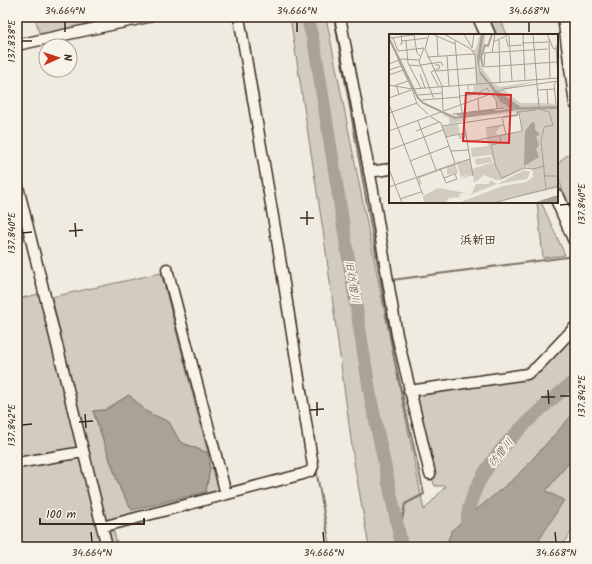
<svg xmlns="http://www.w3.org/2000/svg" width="592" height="564" font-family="Kalam,'Klee One',sans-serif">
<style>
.green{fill:#d1cbc0;stroke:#867a6f}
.water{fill:#aaa296;stroke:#7e7266}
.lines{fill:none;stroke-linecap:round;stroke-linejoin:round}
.stream{stroke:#7e7266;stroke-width:2}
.river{stroke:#aaa296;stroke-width:13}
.minor-casing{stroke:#3b2a1e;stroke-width:13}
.highway-casing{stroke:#3b2a1e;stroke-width:17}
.minor{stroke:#f7f3e8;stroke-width:10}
.highway{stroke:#f7f3e8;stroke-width:14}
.ticks{fill:none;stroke:#3b2a1e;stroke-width:1.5}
.labels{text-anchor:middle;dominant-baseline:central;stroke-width:3.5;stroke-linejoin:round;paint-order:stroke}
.water-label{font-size:11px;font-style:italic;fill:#625448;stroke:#f7f3e8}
.quarter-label{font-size:12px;font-weight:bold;fill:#3b2a1e;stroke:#f7f3e8}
.inset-river{fill:none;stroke:#aaa296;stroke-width:2}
.inset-road{fill:none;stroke:#a79e92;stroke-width:1}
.view{fill:#d62828;fill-opacity:0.15;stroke:#d62828;stroke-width:2}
.inset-edge{fill:none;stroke:#3b2a1e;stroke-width:2}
.neatline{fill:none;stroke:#3b2a1e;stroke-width:1.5}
.ticks-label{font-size:10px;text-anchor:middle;fill:#3b2a1e}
</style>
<rect width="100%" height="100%" fill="#efebe0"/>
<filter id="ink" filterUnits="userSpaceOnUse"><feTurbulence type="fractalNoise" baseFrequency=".025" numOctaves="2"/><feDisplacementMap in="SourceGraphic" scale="8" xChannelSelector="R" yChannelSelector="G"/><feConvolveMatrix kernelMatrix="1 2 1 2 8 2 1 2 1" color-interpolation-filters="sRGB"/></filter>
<g filter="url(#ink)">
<path class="green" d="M35,17H98L101,27L41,40Z
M290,17H326L424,510L446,486H435L430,474L414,395L529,379L575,326V528L560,547H369L354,462L324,237Z
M487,17H500L507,35H495Z
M575,151V219C571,208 553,174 558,165C562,158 568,154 575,151Z
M537,202H541L565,255L543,258Z
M161,273L208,453L180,442L169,422L147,412L129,395L105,410L93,411L121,491L132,509L206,492L210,467L213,469L221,493L112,525L118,547H17V299L39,294L77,427L78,412L52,297Z"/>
<path class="water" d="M129,395L147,412L169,422L180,442L208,453L210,467L206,492L132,510L121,491L93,411L105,410Z
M575,412V455L546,491L564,500L535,547H445L452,530L516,477Z"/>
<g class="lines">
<path class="stream" d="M334,17L394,357L424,494L405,504L399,536
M392,280L575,256
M316,469L330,547"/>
<path class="river" d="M307,17L315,48L371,400L402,547
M469,547C452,480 530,418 575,380"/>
<g class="minor-casing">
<path id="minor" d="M98,17L101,27
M340,17L373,191L397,335L430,474
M563,17L575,104
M17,45L148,17
M369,172L390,169
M17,183L107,547
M167,269L226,494
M409,391L527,374L537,367L575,327
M17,463L83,452
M102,527L303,474L311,471L313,466L278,246L239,17"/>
</g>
<g class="highway-casing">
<path id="highway" d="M480,17L488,35
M557,197L575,239"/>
</g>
<use href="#minor" class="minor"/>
<use href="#highway" class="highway"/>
</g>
</g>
<path class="ticks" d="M65,22V32M297,22V32M529,22V32M22,41H32M560,205L570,204M307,211V225M300,218H314M75,223L76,237M69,231L83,230M22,233L32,232M548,390L549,404M560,396H570M541,397H555M317,402V416M310,410L324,409M85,414L86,428M79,422L93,421M22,425L32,424M91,532L92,542M323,532L324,542M555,532L556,542"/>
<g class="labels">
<g class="water-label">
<text transform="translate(352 282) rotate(81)">旧彷僧川</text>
<text transform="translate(501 453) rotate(-51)">彷僧川</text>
</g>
<g class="quarter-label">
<text x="478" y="240">浜新田</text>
</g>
</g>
<g transform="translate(389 34)">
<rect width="169" height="169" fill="#efebe0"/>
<path d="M91,0H97L91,31L104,49L111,53L148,47L115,56L131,69H149L150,63L151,69L169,70V154L101,169H69L114,152L137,148L144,143V137L138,133L112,146H107L95,141L85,149L84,141L70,146L82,139L72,143L68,130L80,126L66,130L69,138L58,141V134L63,132L31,144L33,150L30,151L28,143L67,128L81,125L83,135L105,128L102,121L83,123L82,114L99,112L97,95L112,92L107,98L108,101L133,97L131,78L74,84V87L61,90L60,84L54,81L55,78L67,82L117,75H108L107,66L100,59L89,62L88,59L79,61L78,51H83L80,52L81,59L85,56L84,51H87L86,23L83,16L87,15ZM69,90L71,100L77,99L78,104L70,105L69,100L57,102L53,93ZM102,123L103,128L87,131L86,125ZM135,136L141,138L138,145L109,150ZM101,146L108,150L78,162L83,159L87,150H100ZM49,154L61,156L76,159L70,160L71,163L60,164L57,168L35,169L34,162Z" fill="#d1cbc0"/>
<path d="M92,0H95L90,29L91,37L107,56L132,73L169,72V75L127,76L119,73L91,40L88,25ZM143,88L146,89V96L151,100L147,103L150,111L147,115L150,123L135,132L136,97ZM169,161V169H145L156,165Z" fill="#aaa296"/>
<path class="inset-river" d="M0,4L29,64L34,69L66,84L127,75M94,33L92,23L96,11L99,12L103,0M102,52L113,68L121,71M68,81L106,76M114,83L128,81L129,77"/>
<path class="inset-road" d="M40,0L36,15L53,52L54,76M43,0L66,10M55,0L82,15L86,21L88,50M75,0L83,14M134,0L136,46M144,0L150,75L160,78L164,91L155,93L152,107L157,155M158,0L164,14L169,16M0,1L2,4L31,0M25,1L28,19L31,22M48,2L49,22M120,2L123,47M4,4L9,17L35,14M117,4L119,12L133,11M0,5L10,26M160,5L161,45M110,6L111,48M13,7L38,4M17,7L19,29L32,54M66,7L71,66L84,142M104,8L121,0M133,9L159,8M11,10H13L12,0M167,11L168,28M35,14L30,27L45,65M83,14L85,0M94,19L159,15M103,19L106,0M58,22L60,52M38,23L85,20M9,26L23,55L169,44M0,30L12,25L30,26M20,31L32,32M32,31L52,28L54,32M46,31H50L51,34L42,38L50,53M95,32L96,19M95,33L168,28L169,44M0,36L12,32M47,37L86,34M31,40L36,54M0,41L14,36M168,47L165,50L167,70H169M0,51L23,55L28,70L39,80M149,56L166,55M158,56L159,70M10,60L7,51L19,47M29,61L54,59M103,61L107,66L108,75M71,62L88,60L98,54L100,58M0,64L22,56M89,64L90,78M33,66L71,63M0,70L34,161M0,79L28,69M64,80L115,74M42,83L52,89L66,129M29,87L47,136M53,92L113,83L117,101M97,94L115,91M0,97L115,55L169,47M27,97L50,88M111,102L112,109L102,111L107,133L113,144L135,134L144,135L156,132M56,103L77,99M79,108L133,97L130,78L147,76M0,116L54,96M62,117L80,116M21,127L60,112M51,134L57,149L68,145L66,140M0,135L13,169M156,142H169M55,144L68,139M0,153L81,125M11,165L32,158M104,169L169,152"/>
<path class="view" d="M77,59L122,61L120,109L74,107Z"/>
<rect width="169" height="169" class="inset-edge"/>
</g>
<rect width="592" height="564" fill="none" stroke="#f7f3e8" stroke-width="44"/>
<g transform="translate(58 58) rotate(87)"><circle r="19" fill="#f7f3e8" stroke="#aca397"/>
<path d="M0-3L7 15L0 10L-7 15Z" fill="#c8321e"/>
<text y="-6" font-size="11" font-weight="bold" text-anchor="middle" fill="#3b2a1e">N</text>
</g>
<path d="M40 518v6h104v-6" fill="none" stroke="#3b2a1e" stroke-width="2"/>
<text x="46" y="518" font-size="12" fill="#3b2a1e" stroke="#f7f3e8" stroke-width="3" paint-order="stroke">100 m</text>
<rect x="22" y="22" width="548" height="520" class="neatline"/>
<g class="ticks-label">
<text x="65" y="14">34.664°N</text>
<text x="297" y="14">34.666°N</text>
<text x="529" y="14">34.668°N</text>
<text transform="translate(11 41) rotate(-90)" y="4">137.838°E</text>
<text transform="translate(581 204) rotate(-90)" y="4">137.840°E</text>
<text transform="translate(11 233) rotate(-90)" y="4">137.840°E</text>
<text transform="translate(581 396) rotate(-90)" y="4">137.842°E</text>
<text transform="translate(11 425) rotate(-90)" y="4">137.842°E</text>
<text x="92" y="556">34.664°N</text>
<text x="324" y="556">34.666°N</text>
<text x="556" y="556">34.668°N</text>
</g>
</svg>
